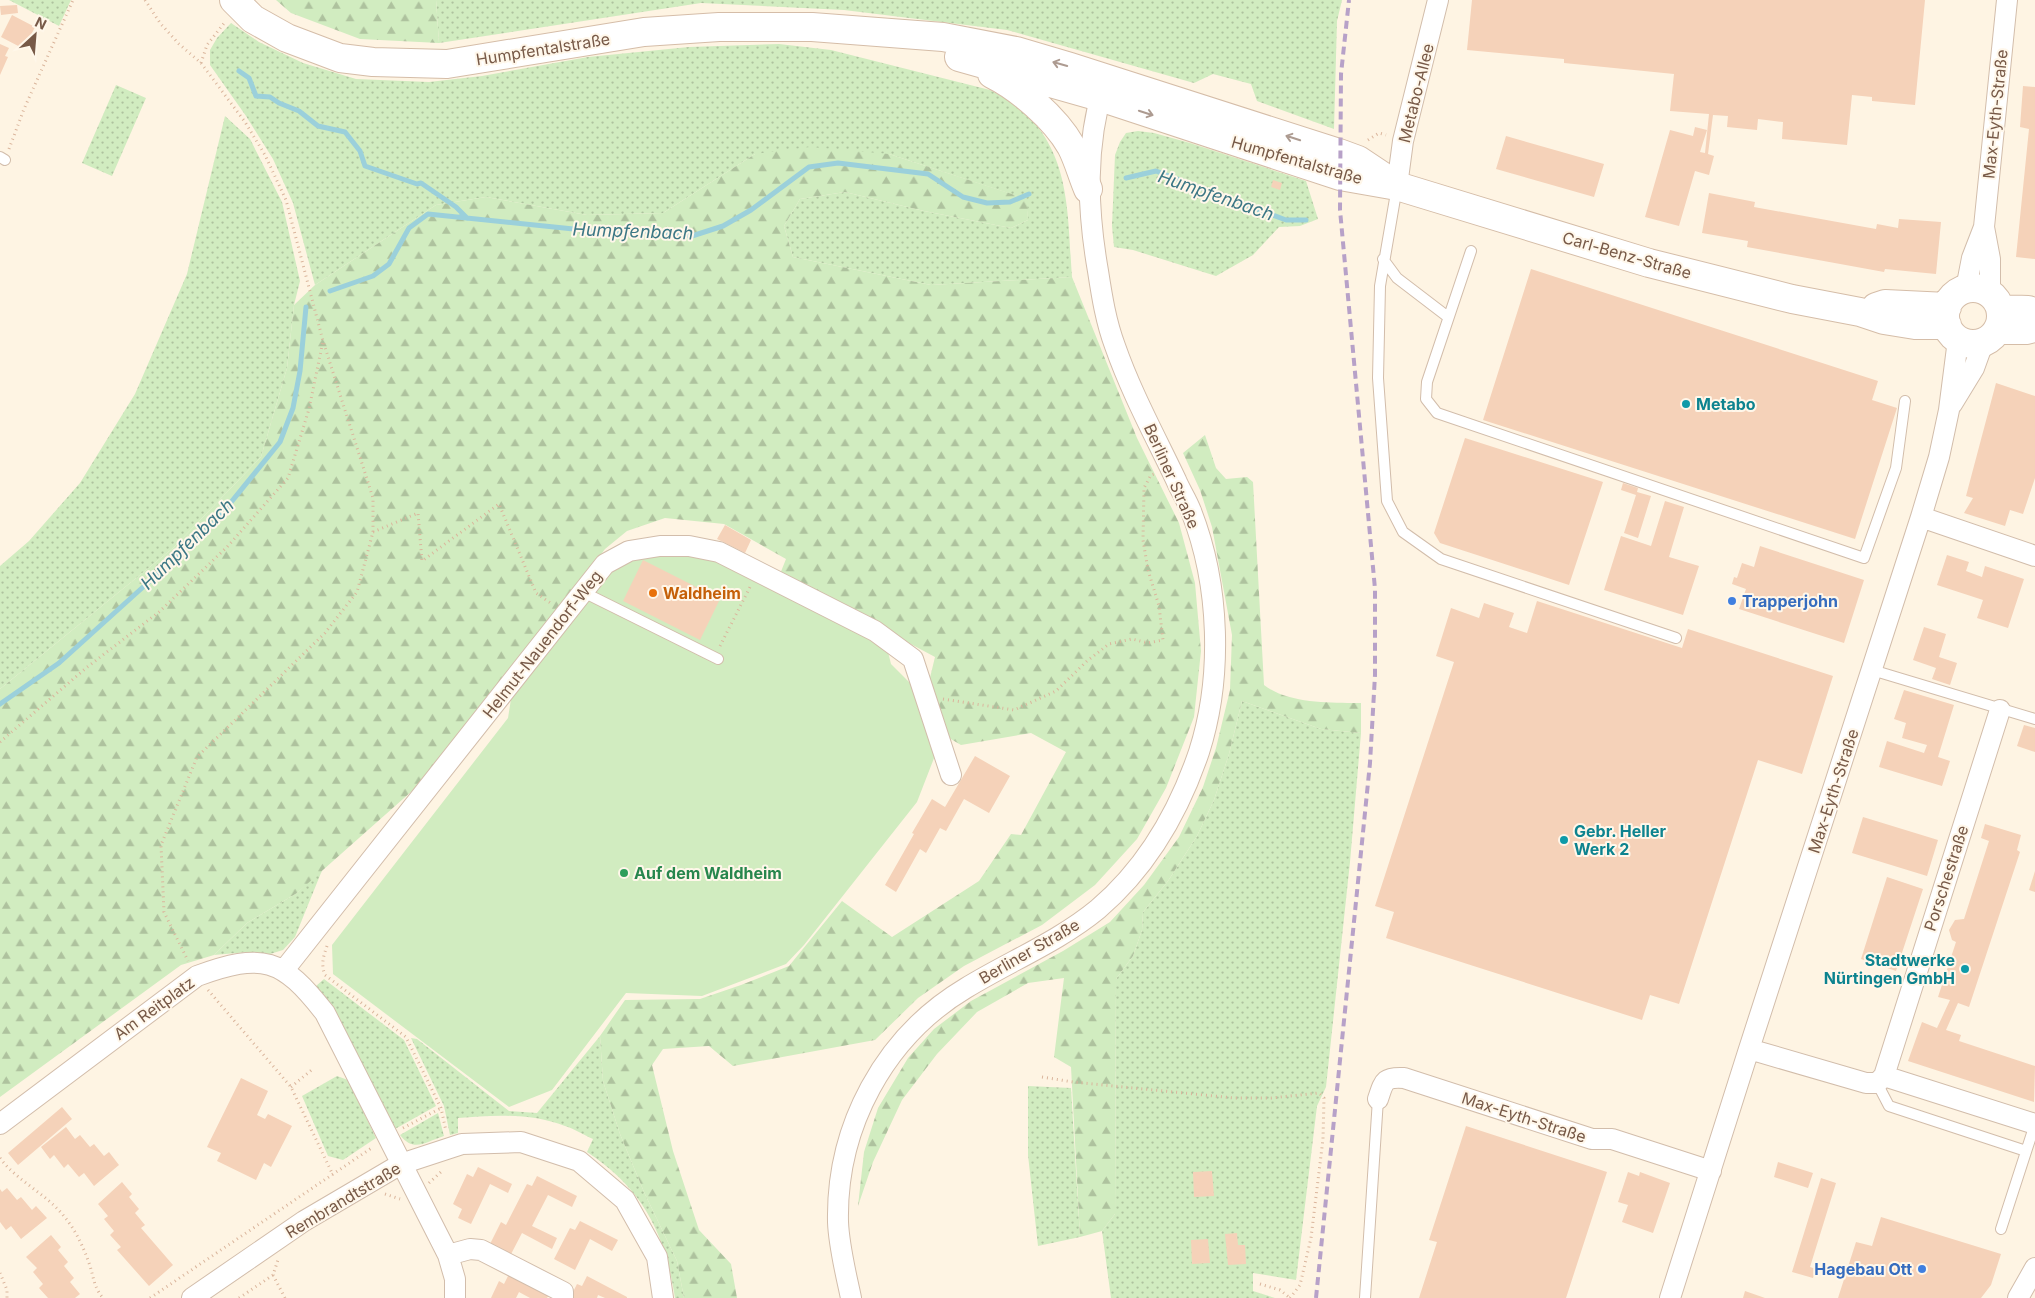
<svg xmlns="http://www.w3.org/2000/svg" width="2035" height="1298" font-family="Inter,sans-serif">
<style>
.grass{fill:url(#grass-dots)}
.forest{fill:url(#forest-firs)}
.pitch{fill:#d1ecc0}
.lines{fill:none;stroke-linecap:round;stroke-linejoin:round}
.stream{stroke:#9bd0db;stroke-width:5}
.building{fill:#f5d2b9}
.lane-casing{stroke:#d2bdab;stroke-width:12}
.street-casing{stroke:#d2bdab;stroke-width:22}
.secondary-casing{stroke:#d5bda8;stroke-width:30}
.path{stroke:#dab59c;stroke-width:3;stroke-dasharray:1 4;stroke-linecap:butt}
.lane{stroke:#fff;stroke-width:10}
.street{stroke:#fff;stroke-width:20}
.secondary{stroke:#fff;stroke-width:28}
.rail{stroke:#b7a1c8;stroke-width:4;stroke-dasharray:8 5;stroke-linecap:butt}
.oneway{stroke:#ad9b91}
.culture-dot{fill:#0f9aa8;stroke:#fff7ea;stroke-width:2}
.food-dot{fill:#e8710a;stroke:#fff7ea;stroke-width:2}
.shop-dot{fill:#3f7fe0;stroke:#fff7ea;stroke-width:2}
.leisure-dot{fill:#2e9e5b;stroke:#fff7ea;stroke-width:2}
.labels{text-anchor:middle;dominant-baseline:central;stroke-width:4;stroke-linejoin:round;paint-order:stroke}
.street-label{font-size:16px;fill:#775947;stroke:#fff7ea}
.culture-label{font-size:16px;font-weight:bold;fill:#0d838f;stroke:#fff7ea;text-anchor:start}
.food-label{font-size:16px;font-weight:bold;fill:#c56008;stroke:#fff7ea;text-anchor:start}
.shop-label{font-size:16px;font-weight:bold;fill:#366cbe;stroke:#fff7ea;text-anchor:start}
.leisure-label{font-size:16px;font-weight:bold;fill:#27864d;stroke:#fff7ea;text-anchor:start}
.water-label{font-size:18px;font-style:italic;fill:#3c7785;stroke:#fff7ea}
</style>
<defs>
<pattern id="grass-dots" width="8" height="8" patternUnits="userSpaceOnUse" patternTransform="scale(1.25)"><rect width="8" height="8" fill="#d1ecc0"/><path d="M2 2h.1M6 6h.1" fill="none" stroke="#aec29e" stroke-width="1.8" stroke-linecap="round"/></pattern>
<pattern id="forest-firs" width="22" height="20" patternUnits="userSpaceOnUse" patternTransform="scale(1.25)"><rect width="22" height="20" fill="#d1ecc0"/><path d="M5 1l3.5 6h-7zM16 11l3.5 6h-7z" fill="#aec29e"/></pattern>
</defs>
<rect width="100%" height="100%" fill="#fef4e3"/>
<path class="grass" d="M9,0H71L59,26Z
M436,0H1342L1337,21L1334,129L1257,101L1251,84L1213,74L1194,83L1007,30L844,10L701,3L439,43Z
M231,23L259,42L303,63L356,79L429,82L482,76L588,57L689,47L779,44L831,50L990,90C997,94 1006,98 1013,103C1072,147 1067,212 1072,277L931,285L793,257L784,226L800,199L845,192L924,211L1011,228L1028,220L1026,199L889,154H755L663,213L587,215L486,197L436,205L315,285L293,203L273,159L246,116L210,65V50L217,38Z
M116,85L146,98L112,176L82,163Z
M225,116L250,139L282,202L300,281L294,305L287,368L261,457L173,548L0,689V566L29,541L80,483L135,394L187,274Z
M1138,131L1154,133L1190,143L1306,181L1318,219L1300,226L1279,227L1253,255L1216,276L1133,250L1114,247L1112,226L1115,155L1120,142L1126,133Z
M1242,701L1321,729L1361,733L1350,862L1326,1087L1317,1106L1296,1280L1253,1273V1291L1275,1298H1111L1102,1231L1115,1214L1116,979L1133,956L1142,930L1143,912L1168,881L1197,836L1214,800L1229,754Z
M323,868L295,937L283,950L270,954L248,952L214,955L247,923L297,893Z
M324,979L404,1040L436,1106L395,1129L333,1009L316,986Z
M600,1036L603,1081L620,1134L644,1192L677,1261L684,1298H675C665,1233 643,1189 587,1152L593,1139C584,1135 575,1129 565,1126C531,1113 494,1115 458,1118V1133L450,1135L444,1106L411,1038L417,1039L509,1111L537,1113Z
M337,1076L348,1080L376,1138L343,1160L328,1156L302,1096Z
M1028,1086L1071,1088L1080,1237L1038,1246L1028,1155Z
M438,1113L444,1136C425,1142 414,1153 400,1135Z"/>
<path class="forest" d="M276,0H436L439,43L360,39L291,13Z
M810,147L889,154L1027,199L1028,220L1011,228L924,211L845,192L800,199L784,226L793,257L931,285L1072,277L1137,438L1179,523L1195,583L1201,651L1194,717L1166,788L1137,839L1095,885L1042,925L964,966L918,998L875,1040L733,1066L709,1046L663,1049L652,1065L673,1151L699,1230L731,1264L737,1298H684L677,1261L644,1192L620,1134L603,1081L600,1036L625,1000L700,999L741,985L789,966L842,901L892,937L979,881L1011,834L1021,835L1066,752L1031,733L961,745L944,735L927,690L935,657L780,574L786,559L724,524L665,518L627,531L605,549L481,716L412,791L297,893L247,923L214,955L181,965L0,1097V689L173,548L261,457L287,368L294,305L315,285L436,205L486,197L587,215L663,213L755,154Z
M1205,435L1216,468L1226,479L1247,477L1253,482L1264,685C1288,704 1332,703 1361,703V733L1321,729L1242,701L1229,754L1214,800L1197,836L1168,881L1143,912L1142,930L1133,956L1116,979L1115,1214L1102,1231L1080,1237L1071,1067L1054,1057L1064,978L1028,983L977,1012L937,1054L902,1100L873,1162L858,1206L864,1152L878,1108L908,1058L934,1029L971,1001L1063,951L1110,922L1144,885L1179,837L1203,787L1216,748L1230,690L1232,635L1212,527L1200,490L1183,453Z"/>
<path class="pitch" d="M671,552L717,560L886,644L891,664L915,688L936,753L917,802L804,945L786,964L702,996L626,993L552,1090L509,1107L333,974L332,945L508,718L511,699L617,564Z"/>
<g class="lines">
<path class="stream" d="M239,71L249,78L256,96L270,97L279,103L299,111L318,126L345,132L360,151L365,166L417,184L421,183L456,207L467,218
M1126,178L1156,171L1286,220H1306
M330,291L373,276L389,264L409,228L428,214L622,234L646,231L692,236L723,226L751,210L809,167L838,163L928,174L963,197L987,203L1010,202L1029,194
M0,704L59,663L215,522L280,442L293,408L300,371L306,307"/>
</g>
<path class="building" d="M1472,0H1925L1915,105L1872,101V97L1852,95L1847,145L1782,139L1783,122L1758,119L1757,130L1727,127L1728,116L1713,115L1708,154L1714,156L1709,175L1695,171L1679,226L1645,217L1670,130L1693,136L1695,127L1707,130L1700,152L1705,153L1709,114L1670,111L1674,74L1564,63V59L1467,50Z
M17,5L18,13L1,15L0,6Z
M12,15L35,27L24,49L1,37Z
M0,44L9,48L5,56L8,57L0,75Z
M2023,86L2035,87V259L2016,257L2029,129L2020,127Z
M1506,136L1604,164L1594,197L1496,169Z
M1273,180L1282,183L1280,190L1271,187Z
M1709,193L1755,202L1754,207L1876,229L1877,224L1898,228L1899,219L1941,222L1936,274L1885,269L1884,272L1747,247L1748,241L1702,233Z
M1531,269L1878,381L1872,400L1897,408L1855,539L1483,420Z
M1996,383L2035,396V478L2023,514L2010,510L2005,526L1964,513L1973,498L1966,496Z
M1465,438L1603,482L1569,585L1440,543L1434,533Z
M1623,483L1638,488L1637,492L1651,496L1638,538L1624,533L1636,495L1621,490Z
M1665,501L1684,507L1669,557L1699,566L1683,615L1604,590L1621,536L1651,546Z
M725,525L751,540L745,553L717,539Z
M1760,546L1864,580L1844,643L1739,609L1746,589L1732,584L1734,577L1737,578L1742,563L1754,567Z
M1947,555L1969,562L1966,571L1982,577L1985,566L2024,579L2008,628L1977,618L1983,600L1937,585Z
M643,560L720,599L700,640L623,601Z
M1537,601L1682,648L1688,629L1833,676L1802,774L1758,760L1679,1004L1650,995L1642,1020L1386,938L1394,912L1375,906L1454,662L1436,656L1451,608L1479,618L1484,603L1514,613L1509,627L1527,633Z
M1924,627L1946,634L1939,657L1957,663L1950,685L1932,679L1936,668L1913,660Z
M1904,690L1954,705L1938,757L1950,761L1942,786L1879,767L1887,741L1924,753L1927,745L1902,738L1906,723L1894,719Z
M2024,725L2035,728V752L2017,746Z
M975,756L1010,776L989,813L964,799L946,831L940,828L926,853L920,849L896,892L885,885L914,834L912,833L932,799L945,807Z
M1863,817L1938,840L1927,876L1852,853Z
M1985,824L2021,835L2017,850L2020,852L1969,1007L1958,1003L1946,1030L1961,1035L1959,1041L2035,1066L2034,1102L1908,1061L1922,1022L1937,1028L1950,1000L1938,997L1956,942L1952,940L1949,930L1955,920L1964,919L1989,841L1981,838Z
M2035,871V892L2029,890Z
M1887,877L1923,889L1896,971L1861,959Z
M241,1078L268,1091L257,1115L265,1119L268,1114L292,1126L271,1167L264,1163L256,1180L217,1161L221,1153L207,1147Z
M62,1107L72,1119L18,1165L8,1153Z
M1466,1126L1607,1172L1566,1298H1419L1437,1242L1429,1240Z
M66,1127L75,1139L80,1135L90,1147L94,1144L104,1156L109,1152L119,1165L94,1186L84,1173L79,1177L68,1164L64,1168L54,1155L50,1159L41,1147Z
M1778,1162L1813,1173L1808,1188L1774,1177Z
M478,1167L512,1184L508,1193L490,1184L471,1224L458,1218L462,1209L453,1204L467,1174L473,1177Z
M1212,1171L1214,1196L1194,1197L1193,1172Z
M1628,1172L1639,1176L1640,1172L1670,1183L1653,1233L1622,1222L1628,1205L1618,1202Z
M537,1176L577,1196L572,1207L548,1195L532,1226L557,1238L552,1249L522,1233L509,1258L488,1248L501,1222L506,1225L527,1184L532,1186Z
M1821,1178L1836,1183L1810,1267L1816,1269L1813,1278L1792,1272Z
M122,1182L132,1194L129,1197L139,1209L135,1213L145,1225L141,1228L173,1265L149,1286L117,1250L121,1247L110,1235L114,1231L104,1219L108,1216L98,1204Z
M7,1188L17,1200L21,1197L32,1210L36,1206L47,1218L21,1239L11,1226L6,1230L0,1222V1189L2,1192Z
M1881,1217L2001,1254L1991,1285L1981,1298H1838L1856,1242L1872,1246Z
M580,1221L618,1240L612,1251L590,1239L575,1270L554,1259L570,1228L575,1230Z
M1237,1233L1238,1245H1245L1246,1264L1228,1265L1225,1234Z
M51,1235L61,1247L58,1250L68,1262L64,1266L74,1278L70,1282L80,1294L75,1298H48L39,1288L43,1284L33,1272L37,1268L26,1257Z
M1208,1239L1210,1263L1192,1264L1191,1240Z
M509,1274L549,1295L547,1298H530L519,1292L516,1298H491L499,1281L504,1284Z
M587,1276L627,1297V1298H605L598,1295L597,1298H570L577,1284L582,1286Z
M1745,1291L1765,1298H1743Z"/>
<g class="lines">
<g class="lane-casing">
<path id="lane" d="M0,157L5,160
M1397,187L1380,286L1378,378L1387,501L1403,532L1441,559L1676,638
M1471,251L1427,382L1426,399L1437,413L1864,558L1896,468L1905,401
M1383,259L1397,278L1448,317
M583,592L718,659
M1872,670L2035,719
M1877,1083L1889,1106L2026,1151
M2001,1229L2035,1124
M1365,1298L1378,1099"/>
</g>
<g class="street-casing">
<path id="street" d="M1397,186L1403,141L1438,0
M1984,227L1990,259V294
M1966,289L1972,258L1984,227L2007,0
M1952,404L1974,368L1983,343
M1921,517L2035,556
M284,970L605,564L629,551L660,546H689L719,552L875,631L913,659L951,775
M1749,1049L1866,1083H1877L1884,1076L2000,710
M1884,1076L2035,1124
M1378,1099C1384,1081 1384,1077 1404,1078L1592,1139H1612L1711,1171
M0,1124L197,976C263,952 282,958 325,1013L448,1255L455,1279V1298
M448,1255L470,1249L481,1250L563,1292V1298
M192,1298L304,1221L401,1164L462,1144L521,1142L579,1161L625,1200L657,1257L663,1298
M851,1298C846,1274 839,1247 838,1222C836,1127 884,1037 966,988C1010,961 1058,942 1098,909C1146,868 1179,811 1199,752C1223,677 1220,585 1191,511C1187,500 1180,490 1176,480C1155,436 1131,392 1115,346C1106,322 1102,297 1098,271C1087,208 1085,146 1104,84
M1670,1298L1749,1049L1921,517L1939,457L1949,410L1958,340
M2018,1298L2035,1268"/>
</g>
<g class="secondary-casing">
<path id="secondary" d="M234,0L253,19L287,38L340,58L373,62L447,64L644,32L719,27H812L943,37L1016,51L1070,67L1339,153L1358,160L1397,186
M959,57L1100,97L1340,176L1397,186L1649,263L1792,299L1860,312L1884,320L1915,325H1947
M992,74C1020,88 1055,118 1071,146C1078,159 1082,175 1088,189
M1945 316a28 28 0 1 1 56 0a28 28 0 1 1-56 0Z
M1876,307L1885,304L1947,307
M2001,309L2028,310L2035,312
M1998,330H2026L2035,328"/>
</g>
<path class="path" d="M145,0L160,23L179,44L201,63L245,122L265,155L286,200L323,341L373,498V532L357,592L325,633L197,757L161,845L164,912L188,961
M201,63L207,45L225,22
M1368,140L1379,133L1386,135
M9,149L24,109L73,0
M373,532L418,513L422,561L499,504L536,593L552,604
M720,646L750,587
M943,699L1014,710L1056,691L1087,661L1109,644L1132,639L1148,643L1163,640L1159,606L1148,570L1143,540L1144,488L1151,475L1154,474
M0,742L86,668L159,612L227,547L288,478L309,409L323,341
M327,946C323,957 321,965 325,975L406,1037L441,1108L446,1131
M208,990L291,1087L333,1175
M1042,1077L1073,1082L1234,1098H1271L1319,1093L1324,1098L1323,1139L1311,1238L1300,1285L1290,1298
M291,1087L314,1068
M403,1128L441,1108
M0,1158C17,1181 45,1193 63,1215C75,1229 83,1246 89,1263C94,1277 93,1286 103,1298
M429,1183L443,1170
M385,1194L400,1199
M0,1273L7,1290V1298
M273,1275L285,1298
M1260,1284L1280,1290L1290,1298
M150,1298L373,1147
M239,1298L273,1275L278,1260"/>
<use href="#lane" class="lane"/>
<use href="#street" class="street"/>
<use href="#secondary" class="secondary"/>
<path class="rail" d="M1316,1298L1370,763L1375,675V589L1340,210L1341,74L1349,0"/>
</g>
<defs><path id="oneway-shaft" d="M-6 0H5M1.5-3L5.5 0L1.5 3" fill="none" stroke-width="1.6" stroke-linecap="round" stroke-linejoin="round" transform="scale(1.25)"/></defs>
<g class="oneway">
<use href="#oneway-shaft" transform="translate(1060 64) rotate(-164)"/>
<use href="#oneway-shaft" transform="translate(1146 113) rotate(18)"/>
<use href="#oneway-shaft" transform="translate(1293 138) rotate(-162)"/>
</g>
<g class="culture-dot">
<circle cx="1686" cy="404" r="5"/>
<circle cx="1564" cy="840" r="5"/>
<circle cx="1965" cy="969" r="5"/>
</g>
<circle class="food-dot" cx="653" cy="593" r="5"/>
<g class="shop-dot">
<circle cx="1732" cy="601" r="5"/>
<circle cx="1922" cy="1269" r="5"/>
</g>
<circle class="leisure-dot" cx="624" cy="873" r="5"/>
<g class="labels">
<g class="street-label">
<text transform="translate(543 49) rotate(-9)">Humpfentalstraße</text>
<text transform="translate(1416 93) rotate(-76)">Metabo-Allee</text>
<text transform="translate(1995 114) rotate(-84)">Max-Eyth-Straße</text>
<text transform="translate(1297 160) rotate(16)">Humpfentalstraße</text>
<text transform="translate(1627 255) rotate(16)">Carl-Benz-Straße</text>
<text transform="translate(1172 476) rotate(66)">Berliner Straße</text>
<text transform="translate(542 644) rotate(-52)">Helmut-Nauendorf-Weg</text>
<text transform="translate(1833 791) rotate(-72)">Max-Eyth-Straße</text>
<text transform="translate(1946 878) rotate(-72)">Porschestraße</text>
<text transform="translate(1029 951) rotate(-30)">Berliner Straße</text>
<text transform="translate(154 1008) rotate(-36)">Am Reitplatz</text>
<text transform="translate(1524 1117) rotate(18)">Max-Eyth-Straße</text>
<text transform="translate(343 1200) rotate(-31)">Rembrandtstraße</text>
</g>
<g class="culture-label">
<text x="1696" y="404">Metabo</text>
<text x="1574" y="831">Gebr. Heller<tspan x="1574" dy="18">Werk 2</tspan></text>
<text x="1955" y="960" text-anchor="end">Stadtwerke<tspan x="1955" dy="18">Nürtingen GmbH</tspan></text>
</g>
<g class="food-label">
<text x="663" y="593">Waldheim</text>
</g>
<g class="shop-label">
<text x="1742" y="601">Trapperjohn</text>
<text x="1912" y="1269" text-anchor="end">Hagebau Ott</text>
</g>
<g class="leisure-label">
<text x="634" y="873">Auf dem Waldheim</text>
</g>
<g class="water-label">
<text transform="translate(1216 195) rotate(19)">Humpfenbach</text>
<text transform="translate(633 231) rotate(2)">Humpfenbach</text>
<text transform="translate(187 544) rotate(-44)">Humpfenbach</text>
</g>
</g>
<g transform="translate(35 35) rotate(26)" stroke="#fff7ea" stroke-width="4" paint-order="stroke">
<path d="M0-4L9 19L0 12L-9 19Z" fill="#775947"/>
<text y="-8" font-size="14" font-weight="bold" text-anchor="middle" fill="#775947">N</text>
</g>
</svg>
